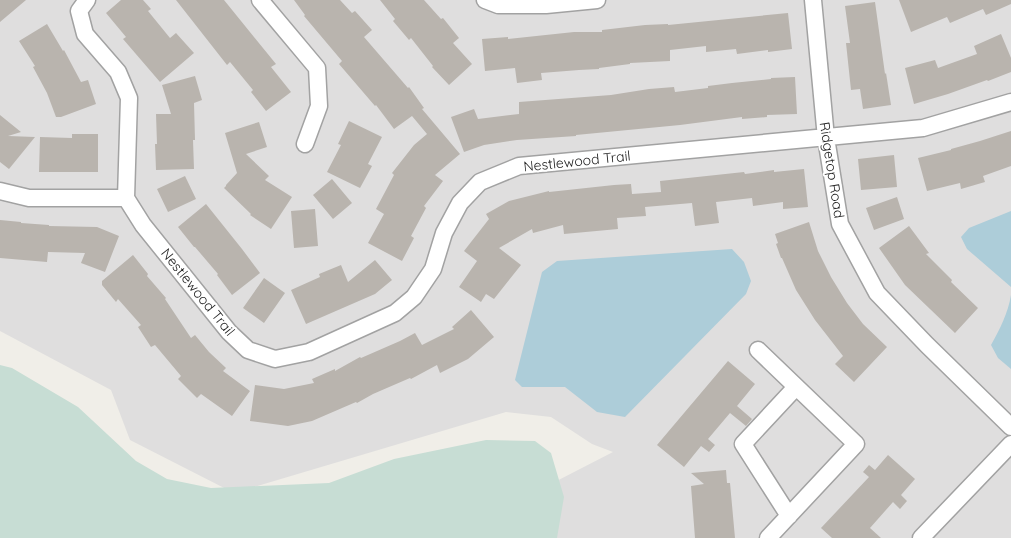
<svg xmlns="http://www.w3.org/2000/svg" width="1011" height="538" font-family="Quicksand,sans-serif">
<style>
.residential{fill:#dfdede}
.wetland{fill:#c7ddd4}
.water{fill:#adcdd9}
.building{fill:#b9b4ae}
.lines{fill:none;stroke-linecap:round;stroke-linejoin:round}
.minor-casing{stroke:#a2a2a2;stroke-width:19}
.minor{stroke:#fff;stroke-width:16}
.labels{text-anchor:middle;dominant-baseline:central;stroke-width:4;stroke-linejoin:round;paint-order:stroke}
.street-label{font-size:14px;fill:#212121;stroke:#fff}
</style>
<rect width="100%" height="100%" fill="#f0eee8"/>
<path class="residential" d="M0,0H1011V538H446L613,452L592,444L551,417L506,412L234,493L130,440L111,390L0,331Z"/>
<path class="wetland" d="M0,365L12,368L78,407L136,461L167,479L211,488L329,483L394,459L486,440L535,441L551,453L564,497L557,538H0Z"/>
<path class="water" d="M1011,211V287L967,249L961,237L969,228Z
M732,249L744,262L751,281L746,294L625,417L597,412L565,387H522L515,380L542,272L557,261Z
M1011,295V369L998,358L991,345C1000,329 1008,313 1011,295Z"/>
<path class="building" d="M0,0H26L0,22Z
M121,0H143L151,9L148,11L170,38L176,33L194,53L160,82L123,39L126,37L106,13Z
M176,0H224L276,64L271,67L291,92L266,111L251,92L253,90L230,62L227,65Z
M294,0H340L352,13L355,11L372,30L364,37L408,88L409,87L424,108L422,109L460,154L435,175L443,181L424,206L426,208L411,236L414,238L402,261L368,243L384,214L376,209L394,175L392,173L414,145L427,134L412,116L394,129L376,105L375,106L339,64L342,61L304,16L305,15Z
M380,0H424L441,19L443,18L459,38L453,43L472,64L449,85L432,67L433,66L411,38L409,40L393,21L395,19Z
M899,0H1011V4L986,15L983,9L950,23L947,17L911,32Z
M875,2L885,74L886,73L891,105L863,109L860,89L851,90L846,43H850L845,6Z
M788,13L792,49L768,52V50L737,54L736,49L706,52V46L670,50V61L630,63V64L599,68V69L579,70L541,73L542,80L517,83L515,68L485,71L482,39L508,37V39L574,32H602V30L645,25L668,24V25Z
M47,24L63,51L64,50L81,82L88,80L96,104L61,117H56L47,93L33,67L35,66L19,41Z
M1001,34L1011,58V72L988,81L987,80L948,94L914,104L905,68L935,60L938,68L977,54L974,46Z
M195,76L202,100L194,103L195,140H193L194,169L156,170L155,144H157L156,114H171L162,85Z
M795,77L797,114L767,115V117L742,119V117L680,125L576,135V136L517,140L484,145L464,152L451,117L474,109L478,119L519,114V102L611,95L649,89L674,87L675,92L708,88V86L732,83L771,79V78Z
M0,115L21,132L8,136L35,137L9,169L0,162Z
M349,121L382,137L368,164L372,166L360,188L327,172L341,145L338,144Z
M259,122L267,147L246,154L269,176L265,180L292,197L271,229L250,215L251,214L224,188L226,186V185L237,173L225,133Z
M1011,131V166L983,176L985,182L961,189L960,183L927,191L918,158L951,150V149L980,141Z
M72,134H98V172H39L40,137L72,138Z
M894,155L897,187L861,190L858,159Z
M804,169L808,207L783,209V202L753,206L752,198L716,202L719,223L695,226L692,203L645,207L646,216L617,218L618,229L564,234L563,225L533,233L532,229L499,248L521,265L494,299L486,294L481,302L459,287L477,261L464,251L489,219L486,214L509,201L549,191V192L614,185L631,184L632,194L661,192L660,181L744,172L745,174L774,170V172Z
M185,176L196,199L168,212L157,189Z
M332,179L352,203L333,219L313,195Z
M897,197L904,219L874,230L866,208Z
M206,204L242,249L260,273L232,295L217,275L218,274L195,247H194L178,227Z
M315,209L318,246L294,248L291,211Z
M0,220L21,222V223L49,225V226L97,227L119,236L105,272L81,263L85,253L48,252L47,262L0,258Z
M809,222L818,251L831,277L847,303L863,324L887,347L854,382L835,364L843,356L815,320L796,290L782,258H781L776,244L778,243L775,234Z
M909,226L929,253L926,254L952,280L951,282L978,308L955,333L905,285L879,248Z
M133,255L148,274L147,276L166,298L165,299L191,338L195,335L209,352L226,368L223,371L250,391L232,416L201,394L197,398L178,379L181,376L155,345L151,347L138,327L141,325L118,299L116,302L102,285V281Z
M375,260L392,280L375,294L306,324L291,290L320,277L319,274L341,265L348,282Z
M264,278L285,293L264,323L243,308Z
M471,310L494,337L468,359L440,373L437,365L411,379L410,378L373,394L357,403L356,402L312,421L288,426L250,421L255,385L284,389L314,383L312,379L335,369V371L360,357L361,358L400,341L415,333L422,345L454,329L452,327Z
M728,361L755,384L737,406L752,419L746,426L730,413L708,439L715,445L709,452L701,446L684,467L657,445Z
M888,455L915,479L901,495L907,501L900,509L893,502L870,528L881,538H832L821,528L869,477L863,472L869,465L875,470Z
M726,470L727,483H730L735,538H695L691,486L704,484L691,473Z"/>
<g class="lines">
<g class="minor-casing">
<path id="minor" d="M87,0L79,11L85,34L118,72L129,98L126,198L143,225L229,332L248,350L275,359L309,352L395,313L414,297L433,269L444,233L460,203L480,182L519,166L923,128L1011,102
M260,0L317,68L319,106L305,144
M485,0L498,5H546L597,0
M813,0L826,138L840,224L877,293L927,345L1011,427
M0,191L29,198H126
M758,350L856,444L768,538
M789,516L743,444L796,387
M921,538L1011,444"/>
</g>
<use href="#minor" class="minor"/>
</g>
<g class="labels">
<g class="street-label">
<text transform="translate(577 161) rotate(-6)">Nestlewood Trail</text>
<text transform="translate(832 170) rotate(81)">Ridgetop Road</text>
<text transform="translate(198 292) rotate(51)">Nestlewood Trail</text>
</g>
</g>
</svg>
